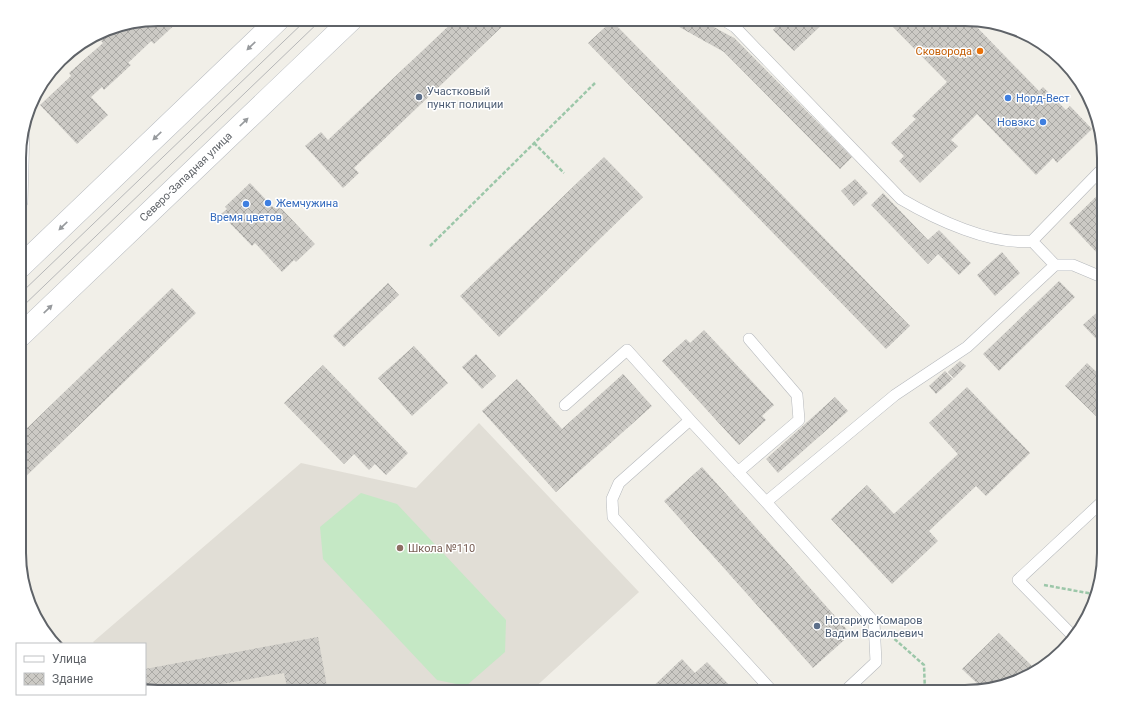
<svg xmlns="http://www.w3.org/2000/svg" width="1123" height="711" font-family="Roboto,sans-serif">
<style>
.education{fill:#e1ded6}
.garden{fill:#c5e8c5}
.building{fill:url(#building-cross-hatch)}
.lines{fill:none;stroke-linecap:round;stroke-linejoin:round}
.service-casing{stroke:#b5b8bc;stroke-width:12}
.secondary-casing{stroke:#b6babf;stroke-width:23}
.path{stroke:#9cc7a9;stroke-width:2.5;stroke-dasharray:4 2;stroke-linecap:butt}
.service{stroke:#fff;stroke-width:11}
.secondary{stroke:#fff;stroke-width:22}
.tram{stroke:#b6b7b8;stroke-width:1}
.oneway{fill:#979a9d}
.food-dot{fill:#e8710a;stroke:#fff;stroke-width:1.5}
.service-dot{fill:#5c6f8a;stroke:#fff;stroke-width:1.5}
.shop-dot{fill:#3f7fe0;stroke:#fff;stroke-width:1.5}
.education-dot{fill:#8d6e63;stroke:#fff;stroke-width:1.5}
.labels{text-anchor:middle;dominant-baseline:central;stroke-width:3;stroke-linejoin:round;paint-order:stroke}
.food-label{font-size:11px;fill:#c56008;stroke:#fff;text-anchor:end}
.service-label{font-size:11px;fill:#4e5e75;stroke:#fff;text-anchor:start}
.shop-label{font-size:11px;fill:#366cbe;stroke:#fff;text-anchor:start}
.street-label{font-size:11px;fill:#5f6368;stroke:#fff}
.education-label{font-size:11px;fill:#785e54;stroke:#fff;text-anchor:start}
.rim{fill:none;stroke:#5f6368;stroke-width:2}
</style>
<defs>
<pattern id="building-cross-hatch" width="8" height="8" patternUnits="userSpaceOnUse"><rect width="8" height="8" fill="#cccac5"/><path d="M0 0l8 8M0 8l8-8" fill="none" stroke="#a9a8a4"/></pattern>
</defs>
<rect width="100%" height="100%" fill="#f1efe8"/>
<path class="education" d="M479,423L639,592L530,692H158L145,690V644H95L93,642L301,463L416,488Z"/>
<path class="garden" d="M361,493L397,504L506,620L505,652L466,686L437,680L323,559L320,527Z"/>
<path class="building" d="M158,19H181L154,44L151,41L128,63L131,65L104,90L102,87L91,97L108,115L77,144L40,105L71,76L69,73L103,43L101,41L115,27Z
M456,19H510L354,168L359,173L343,188L305,146L321,132L328,140Z
M665,19H699L734,38L852,157L840,169L724,52Z
M773,19H828L794,51L773,30L778,24Z
M885,19L970,20L1039,91L1043,87L1066,110L1070,106L1092,129L1057,163L1053,158L1036,175L977,114L951,140L958,146L920,183L899,161L904,156L891,143L916,119L912,116L947,82Z
M612,21L910,326L886,349L588,43Z
M604,157L643,197L499,337L460,296Z
M855,179L868,193L854,206L841,191Z
M250,183L274,208L278,205L315,244L296,262L294,260L282,272L255,243L252,246L221,214L227,209L225,207Z
M1104,189V251L1099,255L1069,223Z
M883,193L928,240L939,230L971,263L959,275L938,254L928,264L871,205Z
M1002,252L1020,273L995,296L977,275Z
M1059,281L1075,297L999,371L983,354Z
M388,283L399,295L344,347L333,336Z
M172,288L196,313L20,482V435Z
M1104,306V347L1083,325Z
M704,330L774,405L762,416L766,420L739,445L662,361L686,339L690,343Z
M414,346L448,383L412,416L378,378Z
M476,354L496,376L482,389L462,367Z
M960,361L966,366L954,378L948,372Z
M1087,363L1104,379V409L1097,417L1065,386Z
M323,365L408,453L386,475L375,464L369,470L354,454L344,464L284,403Z
M945,371L953,379L936,394L929,386Z
M623,374L652,406L556,492L482,411L517,379L562,429Z
M967,387L1030,453L986,496L976,486L929,531L938,541L892,584L831,519L867,485L894,514L958,454L929,423Z
M835,397L848,411L778,473L766,459Z
M702,467L851,634L813,668L664,501Z
M999,633L1037,671L983,689L962,669Z
M318,637L328,692H288L284,673L210,686L211,692L145,690V669Z
M682,659L695,673L707,662L736,692H647Z"/>
<g class="lines">
<g class="service-casing">
<path id="service" d="M722,19L735,27L901,199C935,219 992,246 1032,241L1104,167
M20,206L22,202L24,127
M20,246L31,257
M1055,265H1073L1104,278
M565,405L627,350L690,420
M738,472L799,420L797,395L749,339
M766,502L690,420L619,483L612,499L613,517L773,692
M1074,637L1018,580L1104,500
M844,692L876,662L874,622L766,502L895,395L967,347L1055,265L1032,241"/>
</g>
<g class="secondary-casing">
<path id="secondary" d="M20,267L279,19
M20,336L352,19"/>
</g>
<path class="path" d="M534,143L564,173
M430,246L595,83
M1044,585L1093,594
M890,635L924,665L925,692"/>
<use href="#service" class="service"/>
<use href="#secondary" class="secondary"/>
<path class="tram" d="M20,294L307,19
M20,309L322,19"/>
</g>
<defs><path id="oneway-solid" d="M-6-.8H1V-3.2L6.5 0L1 3.2V.8H-6Z"/></defs>
<g class="oneway">
<use href="#oneway-solid" transform="translate(251 46) rotate(136)"/>
<use href="#oneway-solid" transform="translate(244 122) rotate(-44)"/>
<use href="#oneway-solid" transform="translate(157 136) rotate(136)"/>
<use href="#oneway-solid" transform="translate(63 226) rotate(136)"/>
<use href="#oneway-solid" transform="translate(48 309) rotate(-44)"/>
</g>
<circle class="food-dot" cx="980" cy="51" r="4"/>
<g class="service-dot">
<circle cx="419" cy="97" r="4"/>
<circle cx="817" cy="626" r="4"/>
</g>
<g class="shop-dot">
<circle cx="1008" cy="98" r="4"/>
<circle cx="1043" cy="122" r="4"/>
<circle cx="268" cy="203" r="4"/>
<circle cx="246" cy="204" r="4"/>
</g>
<circle class="education-dot" cx="400" cy="548" r="4"/>
<g class="labels">
<g class="food-label">
<text x="972" y="51">Сковорода</text>
</g>
<g class="service-label">
<text x="427" y="91">Участковый<tspan x="427" dy="13">пункт полиции</tspan></text>
<text x="825" y="620">Нотариус Комаров<tspan x="825" dy="13">Вадим Васильевич</tspan></text>
</g>
<g class="shop-label">
<text x="1016" y="98">Норд-Вест</text>
<text x="1035" y="122" text-anchor="end">Новэкс</text>
<text x="276" y="203">Жемчужина</text>
<text x="246" y="217" text-anchor="middle">Время цветов</text>
</g>
<g class="street-label">
<text transform="translate(186 177) rotate(-44)">Северо-Западная улица</text>
</g>
<g class="education-label">
<text x="408" y="548">Школа №110</text>
</g>
</g>
<path d="M0 0H1123V711H0ZM158 26H965A132 132 0 0 1 1097 158V553A132 132 0 0 1 965 685H158A132 132 0 0 1 26 553V158A132 132 0 0 1 158 26Z" fill="#fff" fill-rule="evenodd"/>
<path class="rim" d="M158 26H965A132 132 0 0 1 1097 158V553A132 132 0 0 1 965 685H158A132 132 0 0 1 26 553V158A132 132 0 0 1 158 26Z"/>
<rect x="16" y="643" width="130" height="52" fill="#ffffff" stroke="#bfc1c3"/>
<rect x="24" y="656" width="20" height="6" fill="#ffffff" stroke="#bfc1c3"/>
<text x="52" y="663" font-size="12" fill="#5f6368">Улица</text>
<rect x="24" y="673" width="20" height="12" fill="url(#building-cross-hatch)" stroke="#bfc1c3"/>
<text x="52" y="683" font-size="12" fill="#5f6368">Здание</text>
</svg>
